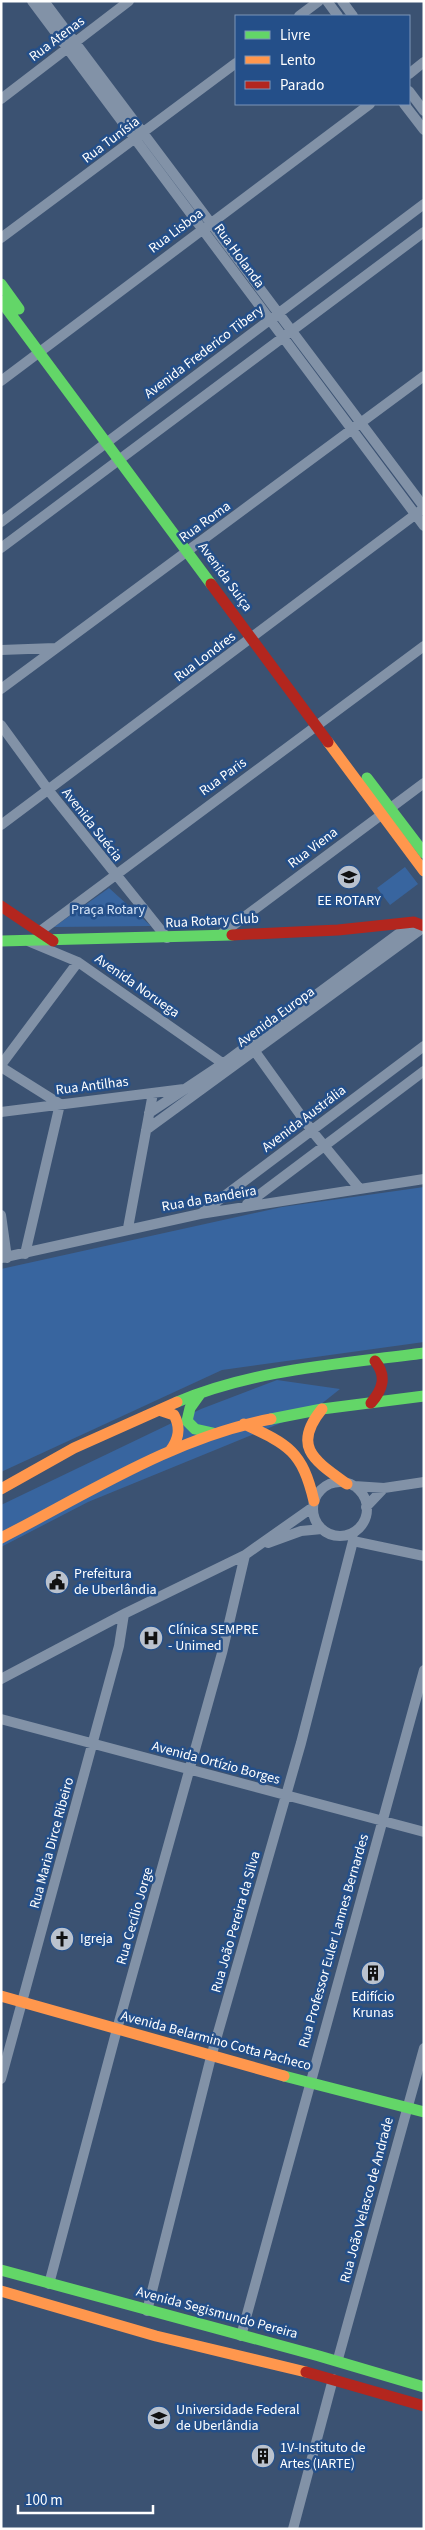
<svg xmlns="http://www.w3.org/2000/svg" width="425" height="2530" font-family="'Source Sans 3',sans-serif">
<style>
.green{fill:#38659f}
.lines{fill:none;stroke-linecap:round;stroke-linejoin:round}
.street{stroke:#8292a7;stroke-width:10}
.fast{stroke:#63d668;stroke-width:11}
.slow{stroke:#ff974d;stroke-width:11}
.jam{stroke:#b3261e;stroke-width:11}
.labels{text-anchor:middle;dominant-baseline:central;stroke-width:5;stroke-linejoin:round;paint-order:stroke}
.street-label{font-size:14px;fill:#fff;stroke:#244f89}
.poi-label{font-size:14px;fill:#fff;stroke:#244f89;text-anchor:start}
.park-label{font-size:14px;fill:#d5e4f7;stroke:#244f89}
</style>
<rect width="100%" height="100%" fill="#3b5272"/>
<path class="green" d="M405,867L418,884L390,905L377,888Z
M109,888L151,926L54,927Z
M424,1187V1342L222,1370L1,1472V1269L282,1207Z
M277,1380L340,1389L315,1409L88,1502L1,1547V1505L201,1409Z"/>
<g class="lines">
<path class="street" d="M32,1L424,526
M44,1L424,507
M327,1L338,16
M342,1L353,16
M299,16L319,1
M409,74L424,62
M409,91L424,111
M1,99L129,1
M404,104L424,130
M1,238L236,63
M1,381L370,104
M1,522L424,204
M1,548L424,232
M1,650L55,648
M1,689L424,376
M1,725L49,791L167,938
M1,825L420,511
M39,932L424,646
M220,935L424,783
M30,942L78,962L228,1067
M251,1046L312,1131L359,1188
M1,1065L78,962
M1,1067L60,1104L25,1254
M1,1112L184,1089
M149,1113L224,1063L413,923
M146,1130L424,927
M247,1204L424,1071
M203,1212L424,1046
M1,1215L7,1258
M128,1228L153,1093
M1,1258L200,1214L424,1179
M313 1509a27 27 0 1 1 54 0a27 27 0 1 1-54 0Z
M354,1486L384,1488L424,1482
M366,1507L384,1488
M352,1534L353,1541L424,1556
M268,1543L301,1531L322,1529
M1,1679L126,1613L245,1555L313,1507
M1,1719L424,1832
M1,2079L119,1646L124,1614
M49,2284L117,2029L222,1653L245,1555
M147,2311L211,2057L301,1743L353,1541
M241,2336L424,1670
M338,2359L424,2048
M293,2529L333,2379"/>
<path class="fast" d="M1,284L19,309
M1,301L211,584
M367,778L424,853
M1,941L232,935
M200,1394L190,1408L187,1421L195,1429L213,1433
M177,1402C254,1369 342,1364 424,1353
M271,1419L322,1409L424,1396
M284,2076L424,2112
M1,2270L319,2356L424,2387"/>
<path class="slow" d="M328,742L424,871
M322,1409C291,1447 315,1461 347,1484
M159,1410L174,1415C181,1428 179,1439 170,1451
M244,1424C289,1445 302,1451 314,1501
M1,1489L74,1448L177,1402
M1,1538C87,1494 175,1437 271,1419
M1,1996L284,2076
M1,2291L156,2336L306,2372"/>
<path class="jam" d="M211,584L328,742
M1,906L53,941
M232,935L338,930L414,922L424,926
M371,1403C383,1389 387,1376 375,1361
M306,2372L424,2406"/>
</g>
<defs>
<g id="school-disc" transform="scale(1.25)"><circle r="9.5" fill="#bac2ce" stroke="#244f89"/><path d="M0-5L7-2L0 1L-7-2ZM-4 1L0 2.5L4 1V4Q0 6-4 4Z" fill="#111"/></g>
<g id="civic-disc" transform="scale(1.25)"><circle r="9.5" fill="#bac2ce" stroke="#244f89"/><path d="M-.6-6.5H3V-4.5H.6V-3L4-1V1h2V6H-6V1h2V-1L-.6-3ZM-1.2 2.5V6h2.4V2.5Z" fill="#111"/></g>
<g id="hospital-disc" transform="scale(1.25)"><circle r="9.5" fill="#bac2ce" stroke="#244f89"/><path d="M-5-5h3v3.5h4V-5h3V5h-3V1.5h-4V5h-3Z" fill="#111"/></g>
<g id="church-disc" transform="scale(1.25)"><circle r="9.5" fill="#bac2ce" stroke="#244f89"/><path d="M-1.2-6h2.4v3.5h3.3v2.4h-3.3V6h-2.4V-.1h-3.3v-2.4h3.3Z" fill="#111"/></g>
<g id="building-disc" transform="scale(1.25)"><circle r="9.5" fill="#bac2ce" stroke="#244f89"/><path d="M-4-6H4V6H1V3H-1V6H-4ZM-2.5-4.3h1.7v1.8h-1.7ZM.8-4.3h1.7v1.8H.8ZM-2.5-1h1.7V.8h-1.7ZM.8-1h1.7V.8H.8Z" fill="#111"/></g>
<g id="university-disc" transform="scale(1.25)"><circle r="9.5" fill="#bac2ce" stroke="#244f89"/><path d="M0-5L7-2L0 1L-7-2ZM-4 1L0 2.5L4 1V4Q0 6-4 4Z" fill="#111"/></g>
</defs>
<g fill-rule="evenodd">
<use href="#school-disc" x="349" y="877"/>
<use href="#civic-disc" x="57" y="1582"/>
<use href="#hospital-disc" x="151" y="1638"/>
<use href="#church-disc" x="62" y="1939"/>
<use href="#building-disc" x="373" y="1973"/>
<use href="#university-disc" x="159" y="2418"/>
<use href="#building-disc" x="263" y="2456"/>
</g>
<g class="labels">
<g class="street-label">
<text transform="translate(57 39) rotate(-37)">Rua Atenas</text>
<text transform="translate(111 140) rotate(-37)">Rua Tunísia</text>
<text transform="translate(176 231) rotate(-37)">Rua Lisboa</text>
<text transform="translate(239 256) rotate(54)">Rua Holanda</text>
<text transform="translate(204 352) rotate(-37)">Avenida Frederico Tibery</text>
<text transform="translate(205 522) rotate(-36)">Rua Roma</text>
<text transform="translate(225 577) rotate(54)">Avenida Suiça</text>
<text transform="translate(205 657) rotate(-37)">Rua Londres</text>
<text transform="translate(223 777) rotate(-36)">Rua Paris</text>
<text transform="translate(92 825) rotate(52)">Avenida Suécia</text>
<text transform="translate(313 848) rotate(-37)">Rua Viena</text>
<text transform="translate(212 921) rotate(-3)">Rua Rotary Club</text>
<text transform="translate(137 986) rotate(35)">Avenida Noruega</text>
<text transform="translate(276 1017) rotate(-36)">Avenida Europa</text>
<text transform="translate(92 1086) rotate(-7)">Rua Antilhas</text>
<text transform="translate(304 1119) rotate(-37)">Avenida Austrália</text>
<text transform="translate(209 1199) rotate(-10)">Rua da Bandeira</text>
<text transform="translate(216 1763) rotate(15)">Avenida Ortízio Borges</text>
<text transform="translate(52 1843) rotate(-75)">Rua Maria Dirce Ribeiro</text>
<text transform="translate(135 1916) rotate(-74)">Rua Cecílio Jorge</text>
<text transform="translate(236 1922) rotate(-74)">Rua João Pereira da Silva</text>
<text transform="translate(334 1941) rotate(-74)">Rua Professor Euler Lannes Bernardes</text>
<text transform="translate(216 2041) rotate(15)">Avenida Belarmino Cotta Pacheco</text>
<text transform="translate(367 2200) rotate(-75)">Rua João Velasco de Andrade</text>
<text transform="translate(217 2313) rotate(15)">Avenida Segismundo Pereira</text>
</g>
<g class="poi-label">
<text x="349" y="901" text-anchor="middle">EE ROTARY</text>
<text x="74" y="1574">Prefeitura<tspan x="74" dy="16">de Uberlândia</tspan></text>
<text x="168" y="1630">Clínica SEMPRE<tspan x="168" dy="16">- Unimed</tspan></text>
<text x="80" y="1939">Igreja</text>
<text x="373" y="1997" text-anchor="middle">Edifício<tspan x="373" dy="16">Krunas</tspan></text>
<text x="176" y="2410">Universidade Federal<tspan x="176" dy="16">de Uberlândia</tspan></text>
<text x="280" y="2448">1V-Instituto de<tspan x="280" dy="16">Artes (IARTE)</tspan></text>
</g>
<g class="park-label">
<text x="108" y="910">Praça Rotary</text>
</g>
</g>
<rect width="425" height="2530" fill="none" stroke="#ffffff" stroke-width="5"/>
<rect x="235" y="15" width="175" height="90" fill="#244f89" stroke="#7c95b8"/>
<rect x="245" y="31" width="25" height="8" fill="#63d668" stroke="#7c95b8"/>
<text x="280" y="40" font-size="15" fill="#ffffff">Livre</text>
<rect x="245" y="56" width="25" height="8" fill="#ff974d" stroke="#7c95b8"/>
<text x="280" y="65" font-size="15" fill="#ffffff">Lento</text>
<rect x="245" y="81" width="25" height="8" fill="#b3261e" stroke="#7c95b8"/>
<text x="280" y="90" font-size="15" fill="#ffffff">Parado</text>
<path d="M18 2505v8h135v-8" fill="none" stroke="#ffffff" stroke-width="2.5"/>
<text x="25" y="2505" font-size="15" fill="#ffffff" stroke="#244f89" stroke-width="4" paint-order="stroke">100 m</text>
</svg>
